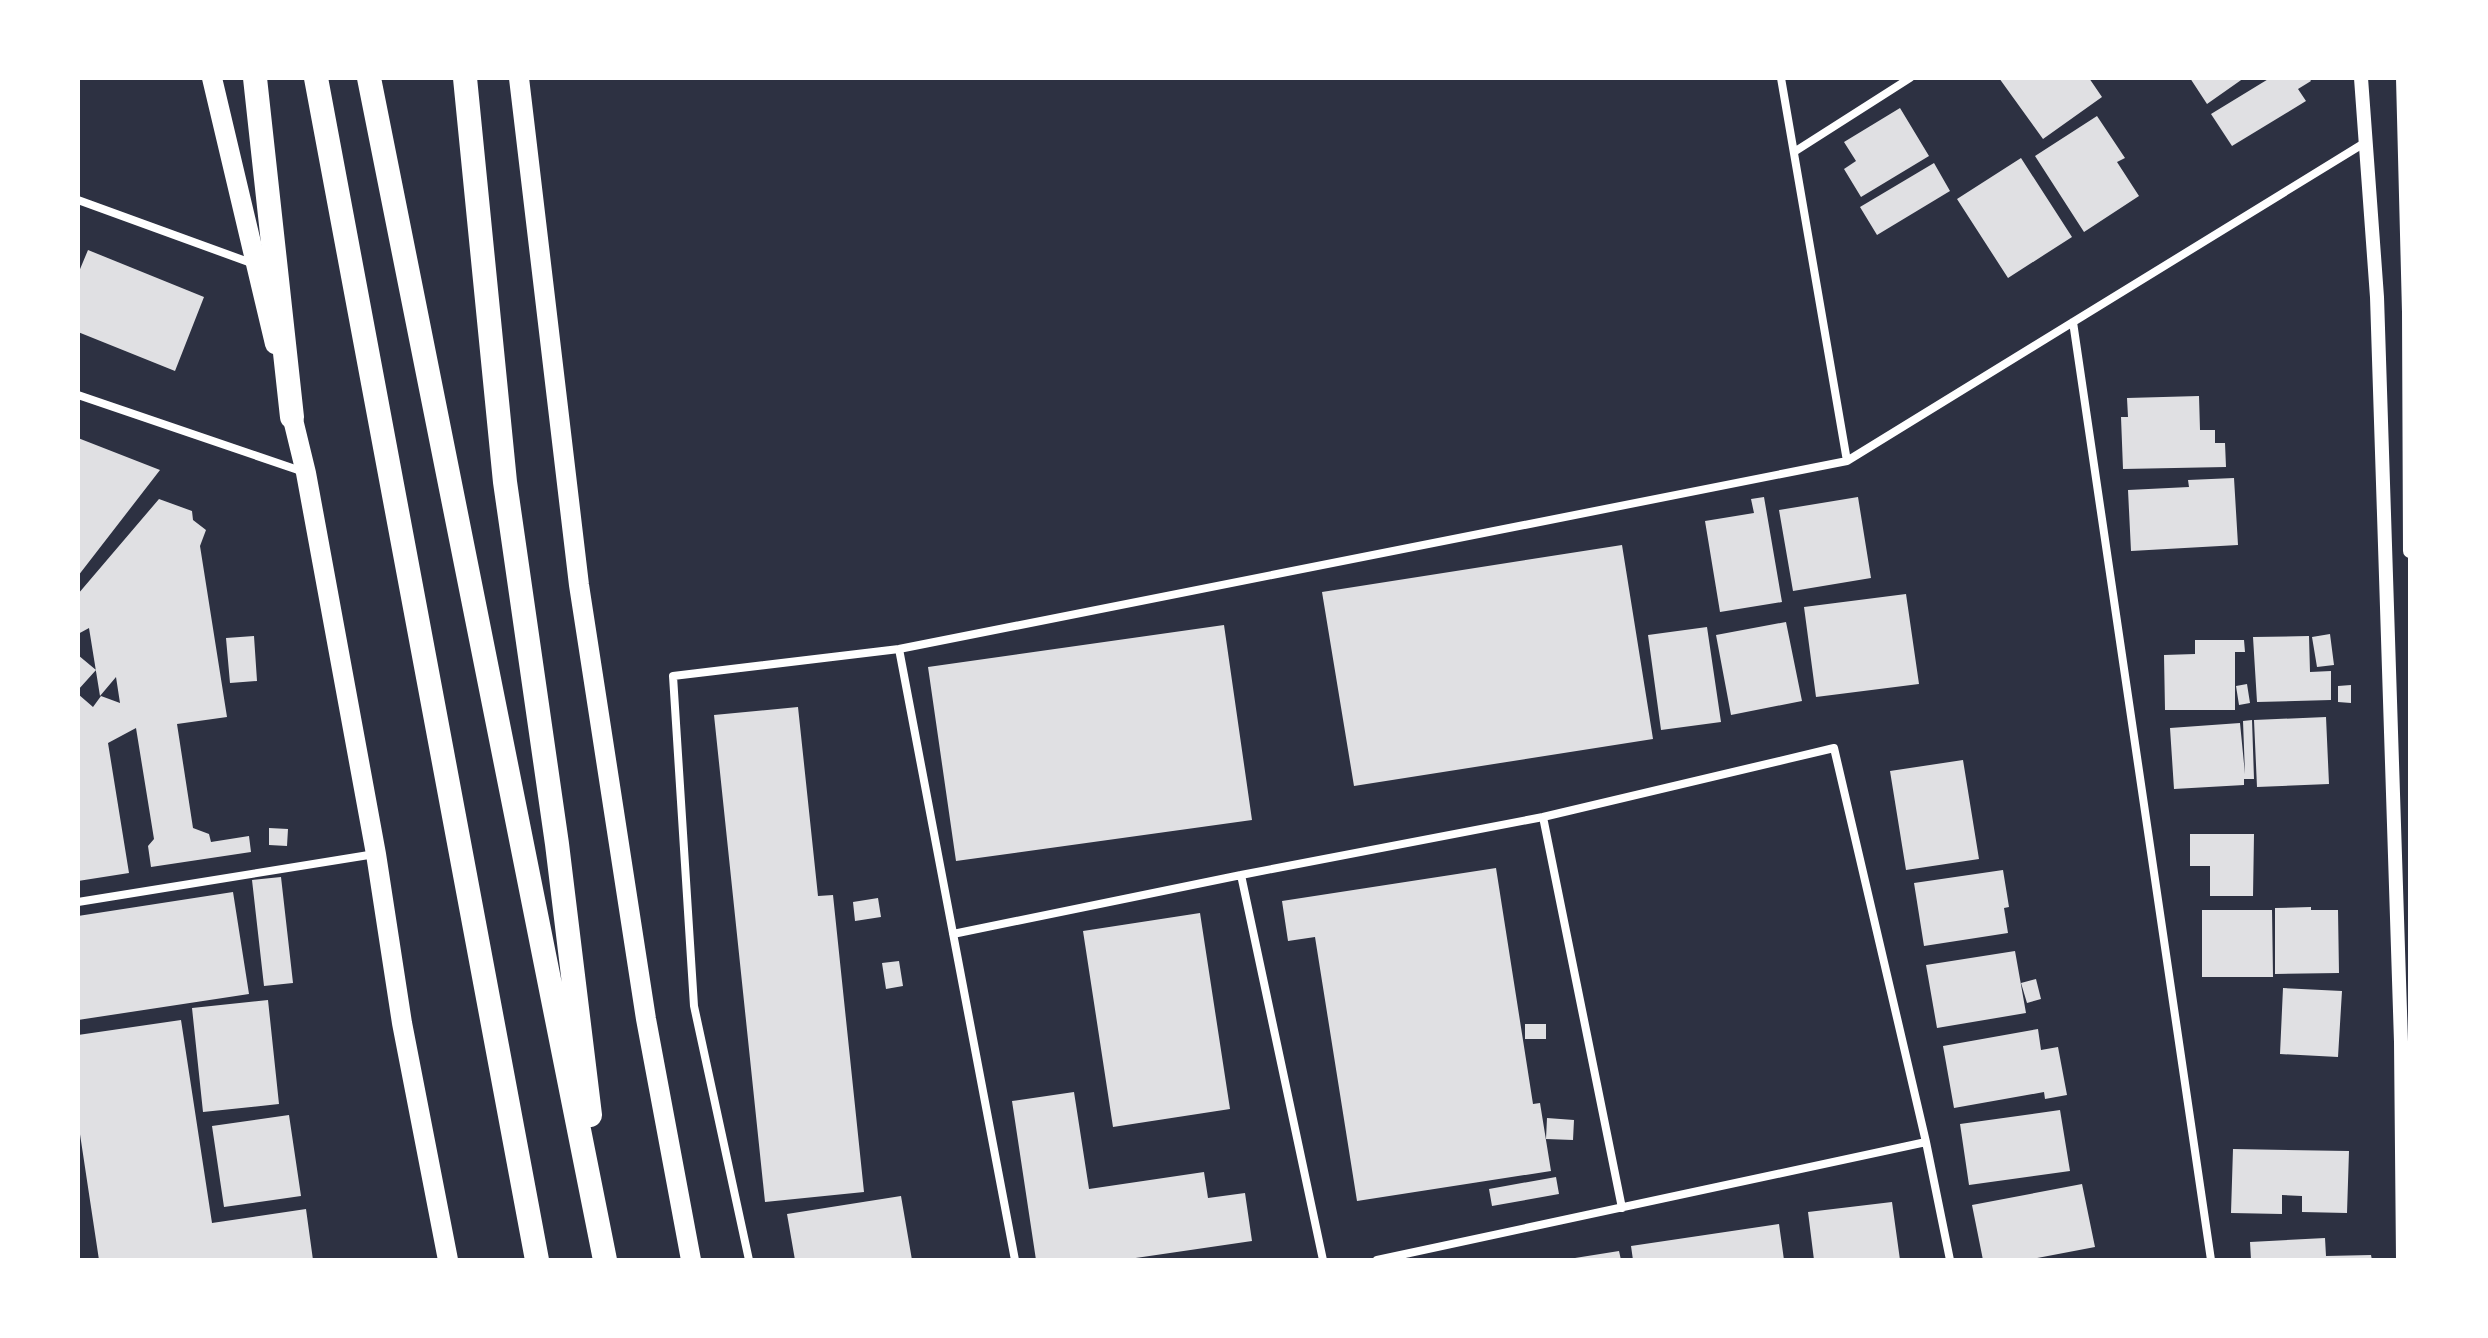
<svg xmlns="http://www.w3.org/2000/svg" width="2488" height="1338" font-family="'Noto Sans',sans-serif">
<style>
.building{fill:#e0e0e3}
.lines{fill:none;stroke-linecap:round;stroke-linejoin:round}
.minor{stroke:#fff;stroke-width:8}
.tertiary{stroke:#fff;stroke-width:14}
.primary{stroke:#fff;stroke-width:20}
.motorway{stroke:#fff;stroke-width:24}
</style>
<rect width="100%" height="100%" fill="#2d3142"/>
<path class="building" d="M1999,78H2089L2102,97L2043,139Z
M2190,78H2244L2207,104Z
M2270,78H2309L2311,81L2298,89L2306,101L2232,146L2211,114Z
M1900,108L1929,156L1861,197L1844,169L1856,161L1844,142Z
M2097,116L2125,158L2117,162L2139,196L2084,232L2035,156Z
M2021,158L2072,237L2008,278L1957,199Z
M1934,163L1950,191L1877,235L1860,207Z
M88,250L204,297L175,371L78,332V274Z
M2199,396L2200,430H2215V443H2225L2226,467L2123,469L2121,417H2128L2127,398Z
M78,438L160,470L78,576Z
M2234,478L2238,545L2131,551L2128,490L2189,487L2188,480Z
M1764,497L1782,602L1720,612L1705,521L1754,513L1751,499Z
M1858,497L1871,578L1793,591L1779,510Z
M159,499L192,511L193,520L206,530L200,546L227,717L177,724L193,828L209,834L211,842L249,836L251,852L151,867L148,846L154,839L136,728L108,743L129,873L78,881V694L93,707L101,696L120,703L116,677L100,696L89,628L78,634V594Z
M1622,545L1653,739L1354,786L1322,592Z
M1906,594L1919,684L1816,697L1804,607Z
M1786,622L1802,701L1731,715L1716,635Z
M1224,625L1252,820L956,861L928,667Z
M1707,627L1721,722L1661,730L1648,635Z
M2330,634L2334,665L2317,667L2312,637Z
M254,636L257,681L230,683L226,638Z
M2309,636L2310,672L2331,671V700L2257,702L2253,637Z
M2195,640H2244L2245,652H2235V710H2165L2164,655L2195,654Z
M78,655L96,670L78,690Z
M2247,684L2250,703L2239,705L2236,686Z
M2351,685V703L2338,702V686Z
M798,707L818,896L833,895L864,1192L765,1202L714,715Z
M2326,717L2329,784L2257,787L2254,720Z
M2252,720L2254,779H2244V785L2174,789L2170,728L2240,723L2245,774L2243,721Z
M1963,760L1979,859L1906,870L1890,771Z
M269,828L288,829L287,846L269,845Z
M2190,834H2254L2253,896H2210V866H2190Z
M1496,868L1533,1104L1540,1103L1551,1171L1357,1201L1315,937L1288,941L1282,901Z
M2003,870L2009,907L2004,908L2008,933L1924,946L1914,883Z
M281,877L293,983L264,986L252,880Z
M233,892L249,994L78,1020V916Z
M878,898L881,917L855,921L853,902Z
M2311,907V910H2338L2339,973L2275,974V908Z
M2202,910H2272L2273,977H2202Z
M1200,913L1230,1109L1113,1127L1083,931Z
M2015,951L2026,1013L1937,1028L1926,965Z
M899,961L903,986L886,989L882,963Z
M2036,979L2041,999L2027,1003L2021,983Z
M2283,988L2342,991L2338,1057L2280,1054Z
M268,1000L279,1104L203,1112L192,1008Z
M181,1020L212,1223L306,1209L313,1260H99L78,1121V1035Z
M1525,1024H1546V1039H1525Z
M2038,1029L2041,1050L2058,1047L2067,1095L2045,1099L2044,1092L1954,1108L1943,1046Z
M1074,1092L1089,1189L1204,1172L1208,1198L1245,1193L1252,1241L1122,1260H1036L1012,1101Z
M2060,1110L2070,1171L1969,1185L1960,1124Z
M289,1115L301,1196L224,1207L212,1126Z
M1547,1118L1574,1120L1573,1140L1546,1139Z
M2233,1149L2349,1151L2347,1213L2302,1212V1196L2282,1195V1214L2231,1213Z
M1556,1177L1559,1194L1492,1206L1489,1189Z
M2082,1184L2095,1247L2027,1260H1983L1972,1205Z
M901,1196L912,1260H795L787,1214Z
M1892,1202L1900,1260H1814L1808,1212Z
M1779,1224L1784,1260H1633L1631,1246Z
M2325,1238L2326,1256L2371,1255L2372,1260H2251L2250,1242Z
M1619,1251L1621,1260H1575V1258Z"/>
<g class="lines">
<path class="minor" d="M1781,78L1847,461
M1794,152L1910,78
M78,200L254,264
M2073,322L2211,1260
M78,395L304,472
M899,649L1015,1260
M1543,817L1622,1208
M1241,875L1323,1260
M78,902L375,854
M953,934L1241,875L1543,817L1834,748L1926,1142L1950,1260
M749,1260L694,1006L673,676L899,649L1847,461L2366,142
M1377,1260L1926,1142"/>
<path class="tertiary" d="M2361,78L2377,297L2401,1042L2403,1260
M2403,78L2409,312L2410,551"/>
<path class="primary" d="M212,78L275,344
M519,78L579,585L646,1019L691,1260
M289,403L306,473L376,854L402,1023L448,1260"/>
<path class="motorway" d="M255,78L292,417
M316,78L537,1260
M369,78L605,1260
M465,78L505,482L557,844L590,1115"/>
</g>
<rect width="2488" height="1338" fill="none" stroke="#ffffff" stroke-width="160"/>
</svg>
